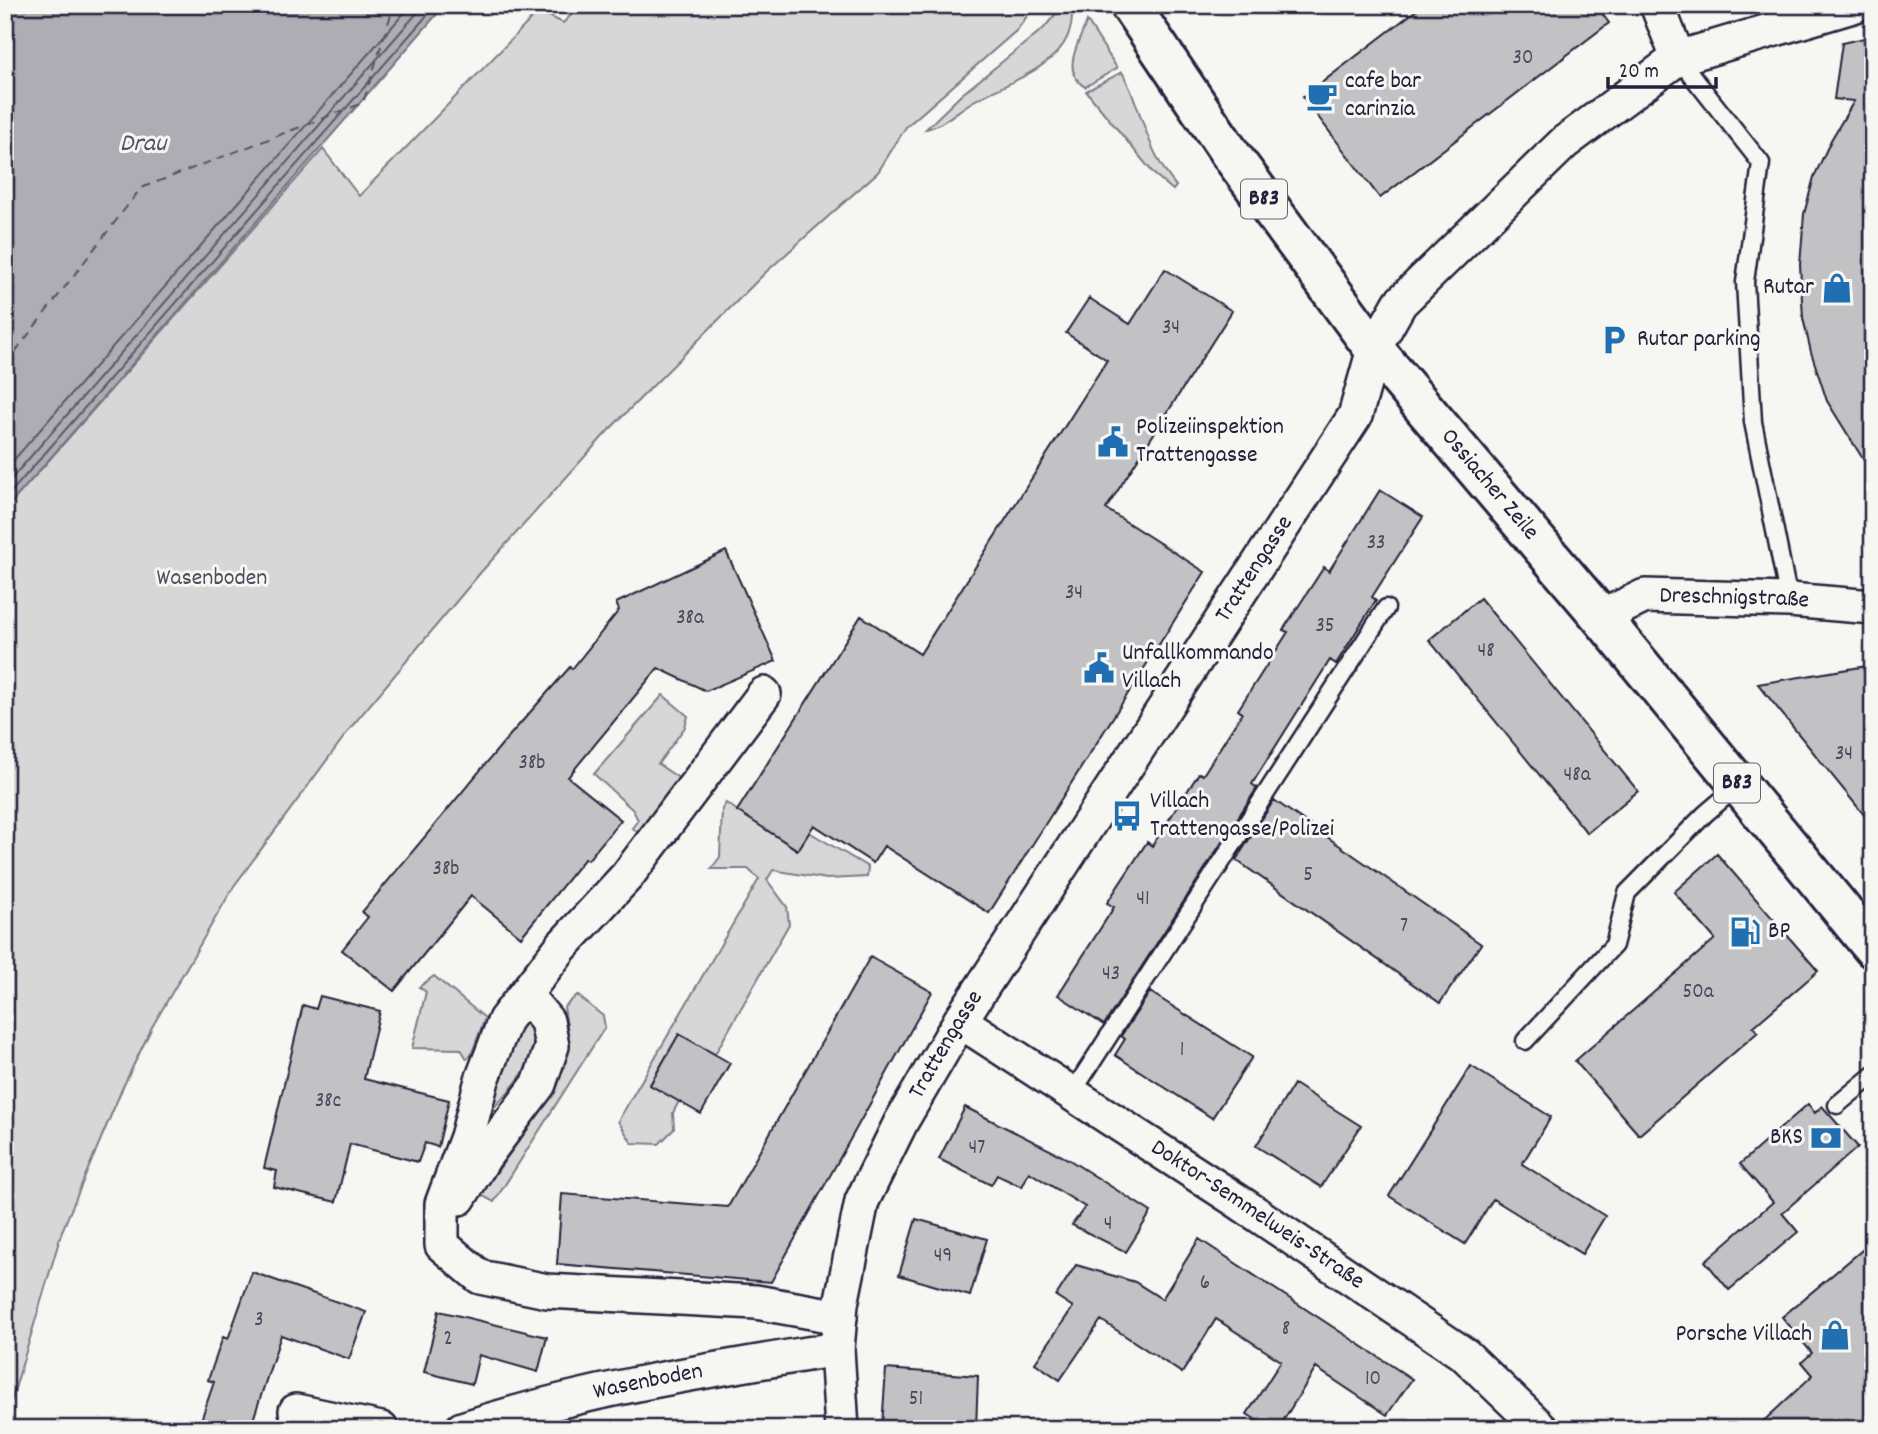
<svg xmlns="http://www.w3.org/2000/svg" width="1878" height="1434" font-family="Dekko,sans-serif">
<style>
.green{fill:#d7d7d7;stroke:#7c7c89;stroke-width:2}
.water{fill:#adadb3;stroke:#757583;stroke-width:2}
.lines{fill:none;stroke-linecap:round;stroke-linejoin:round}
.shore{stroke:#5a5a6b;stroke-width:2}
.ferry{stroke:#535365;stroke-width:2;stroke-dasharray:9 7;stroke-linecap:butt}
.building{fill:#c2c2c4;stroke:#22223b;stroke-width:2}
.service-casing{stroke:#22223b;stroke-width:21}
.minor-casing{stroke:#22223b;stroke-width:38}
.primary-casing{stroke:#22223b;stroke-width:44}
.service{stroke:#f6f6f2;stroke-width:16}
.minor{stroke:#f6f6f2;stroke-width:33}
.primary{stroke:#f6f6f2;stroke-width:38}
.labels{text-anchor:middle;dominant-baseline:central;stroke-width:6;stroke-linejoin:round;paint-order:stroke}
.number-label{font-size:21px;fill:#4a4a5d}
.shield{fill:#f6f6f2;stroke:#626272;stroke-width:2}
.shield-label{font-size:23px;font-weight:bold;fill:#22223b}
.poi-label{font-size:24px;fill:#22223b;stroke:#f6f6f2;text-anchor:start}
.street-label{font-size:24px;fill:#22223b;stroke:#f6f6f2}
.park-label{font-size:24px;fill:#4f4f62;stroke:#f6f6f2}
.water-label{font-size:26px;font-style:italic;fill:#535365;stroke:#f6f6f2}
</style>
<rect width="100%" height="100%" fill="#f6f6f2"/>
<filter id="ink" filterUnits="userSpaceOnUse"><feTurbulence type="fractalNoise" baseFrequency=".0143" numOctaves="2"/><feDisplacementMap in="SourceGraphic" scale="14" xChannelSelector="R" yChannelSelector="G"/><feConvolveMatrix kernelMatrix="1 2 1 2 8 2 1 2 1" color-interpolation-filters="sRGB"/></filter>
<g filter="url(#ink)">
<path class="green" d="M581,5H1035L1017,30L906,127L878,172L765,273L607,432L481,572L352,726L234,886L152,1027L122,1089L62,1231L5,1422V510L323,149L359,196L539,11L563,23Z
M1063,5H1071C1081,63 1010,80 972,102C957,111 942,126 926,129L961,95L1044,28Z
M1087,21L1117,68L1085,87C1060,71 1079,42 1087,21Z
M1122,72C1143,110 1145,149 1176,186L1173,190L1154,174L1086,91Z
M663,695L688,716L685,727L658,764L683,781L639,833L632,828L638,820L633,810L594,774Z
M726,803L797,850L809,832L868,867L867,877L827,879L773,870L767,880L787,907L789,924L715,1054L679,1034L650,1084L679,1101L673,1113L674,1129L659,1144L632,1143L618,1121L759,879L748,869H711L720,857L722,809Z
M434,976L485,1018L471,1055L467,1059L461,1049L412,1048L426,992L419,987Z
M577,995L603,1016L605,1027L494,1202L481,1195L558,1084L570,1045L564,1007Z
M525,1020C553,1056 504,1094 482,1121L495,1070Z"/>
<path class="water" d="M5,5H445L5,510Z"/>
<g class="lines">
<path class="shore" d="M5,470L411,5
M5,486L424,5
M5,499L436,5"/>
<path class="ferry" d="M5,365L141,188L363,103L394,5"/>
</g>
<path class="building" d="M1423,5H1596L1609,23L1380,198L1303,97Z
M1873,36V475L1827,401L1811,352L1803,318L1800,265L1804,214L1814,177L1831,140L1854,101L1834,99L1842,43Z
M1165,269L1232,311L1106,509L1205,572L989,913L884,846L873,863L814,825L798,850L737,811L861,616L920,654L1107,360L1066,333L1089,298L1130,324Z
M1380,490L1423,517L1372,597L1376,600L1336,664L1330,660L1252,784L1257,788L1104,1025L1058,995L1114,907L1107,903L1147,842L1152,846L1199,773L1203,775L1242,713L1238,710L1288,632L1283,630L1324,567L1329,571Z
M726,551L776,661L706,691L658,668L568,777L621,820L588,860L585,858L521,937L471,896L394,991L342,950L368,917L362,912L503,743L570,667L572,669L619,610L616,603Z
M1480,598L1638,791L1587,833L1429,640Z
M1873,665V826L1758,684Z
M1274,800L1481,944L1440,1003L1236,860Z
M1717,854L1818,971L1753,1027L1758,1032L1639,1135L1575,1061L1715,939L1674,892Z
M870,957L932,992L771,1282L557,1264L562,1194L728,1207Z
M1150,992L1252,1057L1212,1118L1115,1055L1125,1039L1121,1036Z
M320,996L380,1011L364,1079L449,1100L438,1147L425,1143L418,1162L350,1144L336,1202L274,1187L277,1171L264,1168L303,1005L316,1009Z
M679,1034L730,1063L701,1114L650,1085Z
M1471,1066L1551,1117L1522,1164L1605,1216L1582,1254L1493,1199L1465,1244L1389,1196Z
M1294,1084L1361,1126L1321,1187L1256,1146Z
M1808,1104L1815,1113L1822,1106L1858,1147L1782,1213L1798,1232L1729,1290L1705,1261L1773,1202L1740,1164Z
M965,1107L1068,1159L1151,1212L1126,1252L1072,1225L1085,1207L1029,1172L1022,1187L997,1175L991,1185L939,1159Z
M916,1219L987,1239L970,1296L899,1275Z
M1199,1239L1412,1379L1387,1415L1316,1368L1278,1429H1270L1247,1414L1281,1361L1216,1319L1182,1373L1101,1320L1060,1380L1035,1363L1073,1307L1056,1296L1076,1265L1135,1282L1162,1299Z
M1873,1241V1429H1755L1813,1375L1802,1362L1812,1353L1782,1317Z
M252,1272L366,1312L349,1359L281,1335L250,1429H198L214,1382L208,1380L223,1337L228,1339Z
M439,1311L547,1337L538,1372L479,1355L472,1384L424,1372Z
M886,1369L978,1376L976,1429L882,1426Z"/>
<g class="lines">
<g class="service-casing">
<path id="service" d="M1678,58L1761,163L1745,282L1753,422L1789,600
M1525,1041L1614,945L1627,893L1705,814L1739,785
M1072,1093L1386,608
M1837,1105L1873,1075"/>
</g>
<g class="minor-casing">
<g id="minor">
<path d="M1657,5L1678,58"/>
<path id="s1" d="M1601,617L1645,596L1789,600L1873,607"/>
<path d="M764,694L627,876L562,946L505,1020L482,1080L467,1137L442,1204V1245L480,1277L547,1291L756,1302L840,1317"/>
<path id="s2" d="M960,1021L1236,1200L1465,1355L1542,1429"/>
<path d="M459,1198L485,1156L539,1084L552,1046L547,1021L525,995"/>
<path d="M296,1411L381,1429"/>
<path id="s3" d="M462,1429C584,1389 711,1370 837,1349"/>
<path id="s4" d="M842,1429L837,1349L841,1304L862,1201L901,1122L960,1021L1355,416L1374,349L1400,303L1565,142L1678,58L1856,5"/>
</g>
</g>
<g class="primary-casing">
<g id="primary">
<path id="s5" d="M1130,5L1229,152L1374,349L1601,617L1873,948"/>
</g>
</g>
<use href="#service" class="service"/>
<use href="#minor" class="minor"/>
<use href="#primary" class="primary"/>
</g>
</g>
<defs>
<g id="cafe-bare" transform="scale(2.415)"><path d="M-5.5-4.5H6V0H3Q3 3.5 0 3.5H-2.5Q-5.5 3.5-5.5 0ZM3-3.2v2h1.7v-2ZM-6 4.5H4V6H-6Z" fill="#1f6fb2" stroke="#f6f6f2" stroke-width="2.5" paint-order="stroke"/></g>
<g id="shop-bare" transform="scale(2.415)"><path d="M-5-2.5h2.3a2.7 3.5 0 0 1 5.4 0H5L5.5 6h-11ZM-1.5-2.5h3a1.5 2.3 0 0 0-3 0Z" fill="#1f6fb2" stroke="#f6f6f2" stroke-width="2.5" paint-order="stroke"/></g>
<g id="parking-bare" transform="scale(2.415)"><path d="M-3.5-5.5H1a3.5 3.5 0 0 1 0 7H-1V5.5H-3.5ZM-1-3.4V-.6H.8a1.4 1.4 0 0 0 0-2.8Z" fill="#1f6fb2" stroke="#f6f6f2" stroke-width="2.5" paint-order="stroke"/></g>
<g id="civic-bare" transform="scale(2.415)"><path d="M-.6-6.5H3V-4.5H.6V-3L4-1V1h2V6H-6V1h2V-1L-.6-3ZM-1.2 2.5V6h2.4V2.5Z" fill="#1f6fb2" stroke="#f6f6f2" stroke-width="2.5" paint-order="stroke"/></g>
<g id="bus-bare" transform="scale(2.415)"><path d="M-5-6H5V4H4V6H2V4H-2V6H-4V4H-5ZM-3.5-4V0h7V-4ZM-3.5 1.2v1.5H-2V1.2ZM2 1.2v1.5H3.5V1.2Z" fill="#1f6fb2" stroke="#f6f6f2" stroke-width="2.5" paint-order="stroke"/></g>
<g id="fuel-bare" transform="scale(2.415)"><path d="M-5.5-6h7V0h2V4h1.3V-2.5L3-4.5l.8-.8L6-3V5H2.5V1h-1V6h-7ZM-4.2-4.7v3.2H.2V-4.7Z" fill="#1f6fb2" stroke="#f6f6f2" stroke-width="2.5" paint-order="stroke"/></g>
<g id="bank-bare" transform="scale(2.415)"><path d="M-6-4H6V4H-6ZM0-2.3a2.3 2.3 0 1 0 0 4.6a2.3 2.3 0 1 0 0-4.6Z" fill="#1f6fb2" stroke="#f6f6f2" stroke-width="2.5" paint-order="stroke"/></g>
</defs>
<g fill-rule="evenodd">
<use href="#cafe-bare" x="1322" y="96"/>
<use href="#shop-bare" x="1837" y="288"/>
<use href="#parking-bare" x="1614" y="340"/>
<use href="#civic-bare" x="1113" y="442"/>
<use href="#civic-bare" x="1099" y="668"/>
<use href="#bus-bare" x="1127" y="816"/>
<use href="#fuel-bare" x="1745" y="932"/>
<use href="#bank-bare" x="1826" y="1138"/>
<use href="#shop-bare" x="1835" y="1335"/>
</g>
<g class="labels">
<g class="number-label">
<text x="1523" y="59">30</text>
<text x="1171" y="329">34</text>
<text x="1376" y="544">33</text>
<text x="1074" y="594">34</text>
<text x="690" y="619">38a</text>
<text x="1325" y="627">35</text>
<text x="1486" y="652">48</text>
<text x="1844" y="755">34</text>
<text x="532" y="764">38b</text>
<text x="1577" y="776">48a</text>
<text x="446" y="870">38b</text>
<text x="1308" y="876">5</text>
<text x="1143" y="900">41</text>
<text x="1404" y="927">7</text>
<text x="1111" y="975">43</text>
<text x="1698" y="993">50a</text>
<text x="1182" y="1051">1</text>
<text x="328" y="1102">38c</text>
<text x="977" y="1149">47</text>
<text x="1108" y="1225">4</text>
<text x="943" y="1257">49</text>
<text x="1205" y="1284">6</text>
<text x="259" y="1321">3</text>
<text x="1286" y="1330">8</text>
<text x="448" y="1340">2</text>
<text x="1373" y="1380">10</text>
<text x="916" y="1400">51</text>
</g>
<g class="shield">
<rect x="1241" y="179.5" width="46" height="39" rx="5"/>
<rect x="1714" y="763.5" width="46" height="39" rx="5"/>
</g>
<g class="shield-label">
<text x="1264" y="199">B83</text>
<text x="1737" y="783">B83</text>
</g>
<g class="poi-label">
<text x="1345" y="82">cafe bar<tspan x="1345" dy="28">carinzia</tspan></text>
<text x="1814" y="288" text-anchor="end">Rutar</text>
<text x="1637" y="340">Rutar parking</text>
<text x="1136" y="428">Polizeiinspektion<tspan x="1136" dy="28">Trattengasse</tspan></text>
<text x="1122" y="654">Unfallkommando<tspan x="1122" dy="28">Villach</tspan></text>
<text x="1150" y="802">Villach<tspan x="1150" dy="28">Trattengasse/Polizei</tspan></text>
<text x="1768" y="932">BP</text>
<text x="1803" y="1138" text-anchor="end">BKS</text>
<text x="1812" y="1335" text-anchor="end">Porsche Villach</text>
</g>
<g class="street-label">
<text stroke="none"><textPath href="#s5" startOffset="600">Ossiacher Zeile</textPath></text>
<text stroke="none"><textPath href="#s4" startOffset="975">Trattengasse</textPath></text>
<text stroke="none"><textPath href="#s1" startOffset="138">Dreschnigstraße</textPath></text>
<text stroke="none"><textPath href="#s4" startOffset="408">Trattengasse</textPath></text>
<text stroke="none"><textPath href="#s2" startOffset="355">Doktor-Semmelweis-Straße</textPath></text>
<text stroke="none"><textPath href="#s3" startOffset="192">Wasenboden</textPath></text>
</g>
<g class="park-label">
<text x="212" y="579">Wasenboden</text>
</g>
<g class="water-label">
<text x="143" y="144">Drau</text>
</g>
</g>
<rect width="1878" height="1434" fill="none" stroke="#f6f6f2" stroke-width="28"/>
<rect x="14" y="14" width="1850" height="1406" fill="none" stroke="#22223b" stroke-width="2.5" filter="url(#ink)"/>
<path d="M1608 77v10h108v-10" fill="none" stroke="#22223b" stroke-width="3.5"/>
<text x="1619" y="77" font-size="21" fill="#22223b" stroke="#f6f6f2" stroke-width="5" paint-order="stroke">20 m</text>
</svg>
